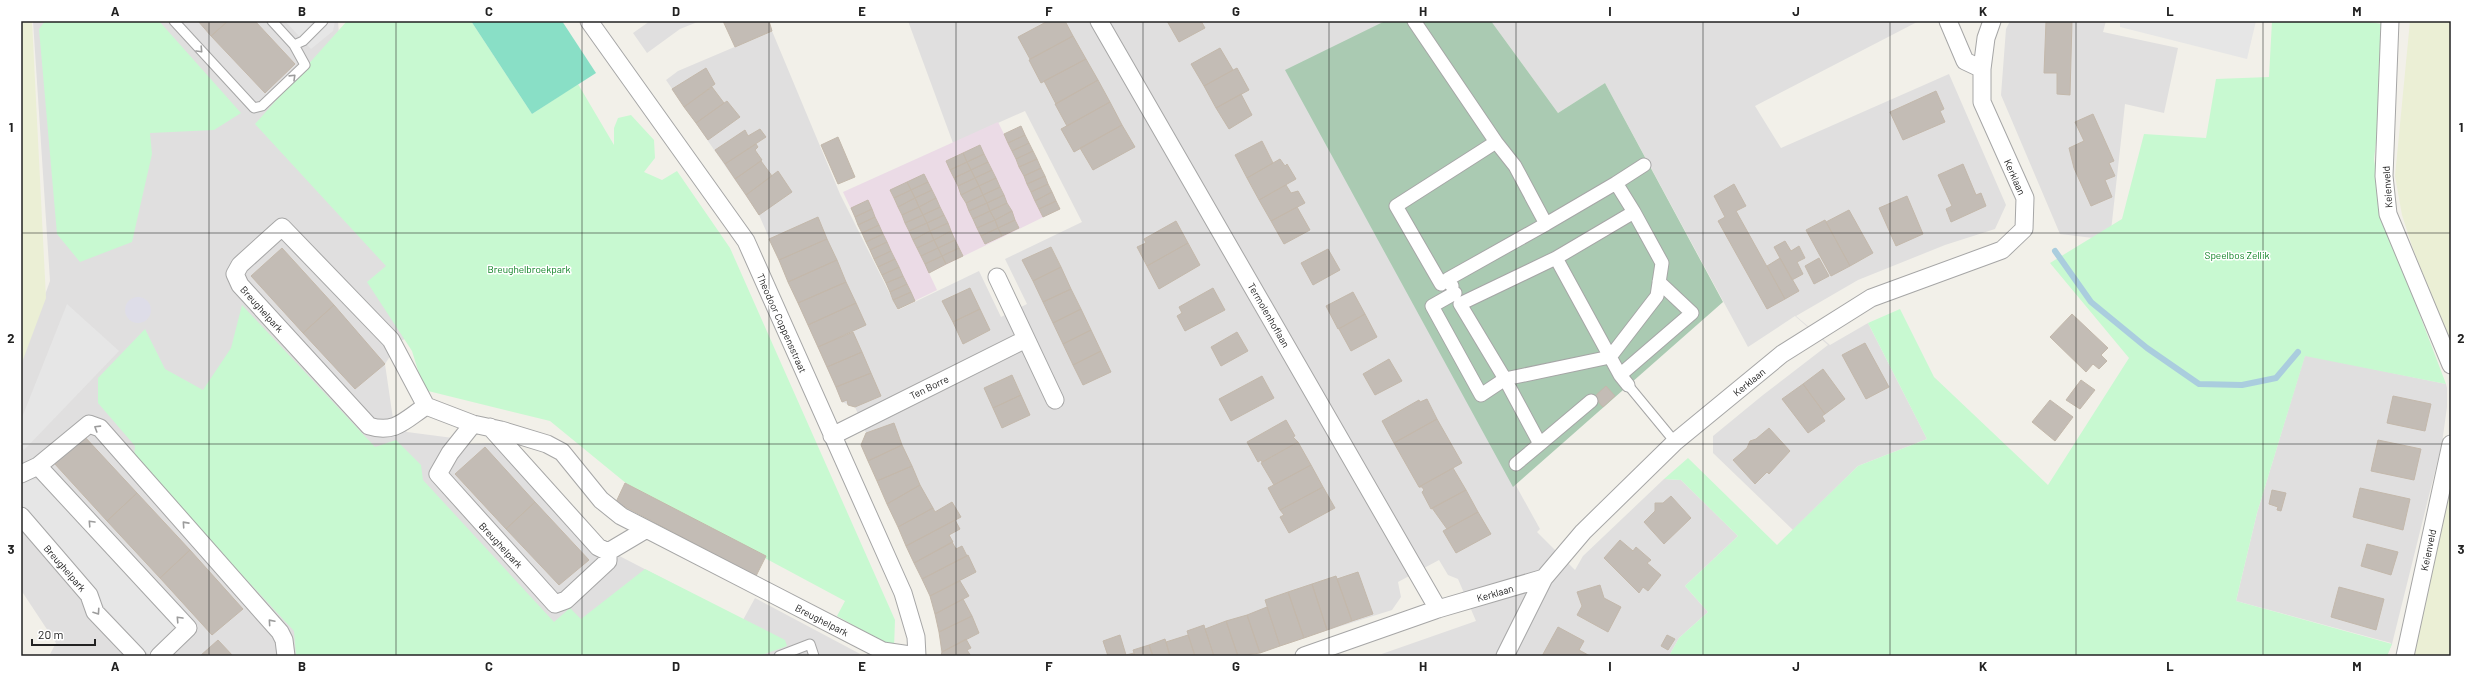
<svg xmlns="http://www.w3.org/2000/svg" width="2472" height="677" font-family="Barlow,sans-serif">
<style>
.residential{fill:#e0dfdf}
.industrial{fill:#ebdbe6}
.farmland{fill:#ebefd5}
.cemetery{fill:#aacab2}
.park{fill:#c8f9d1}
.pitch{fill:#89dfc6}
.parking{fill:#e6e6e6}
.plaza{fill:#dedde8}
.lines{fill:none;stroke-linecap:round;stroke-linejoin:round}
.stream{stroke:#aacdde;stroke-width:6}
.building{fill:#c3bcb5;stroke:#c3b8ab}
.service-casing{stroke:#a6a6a6;stroke-width:11}
.pedestrian-casing{stroke:#a6a6a6;stroke-width:15}
.minor-casing{stroke:#a6a6a6;stroke-width:19}
.service{stroke:#fff;stroke-width:9}
.pedestrian{stroke:#fff;stroke-width:13}
.minor{stroke:#fff;stroke-width:17}
.oneway{stroke:#9c9c9c}
.grid{fill:none;stroke:#222;stroke-width:1;stroke-opacity:0.55}
.labels{text-anchor:middle;dominant-baseline:central;stroke-width:3;stroke-linejoin:round;paint-order:stroke}
.street-label{font-size:10px;fill:#222;stroke:#fff}
.park-label{font-size:10px;fill:#0d8223;stroke:#fff}
.neatline{fill:none;stroke:#222;stroke-width:1.5}
.grid-label{font-size:13px;text-anchor:middle;font-weight:bold;fill:#222}
</style>
<rect width="100%" height="100%" fill="#f2f0e9"/>
<path class="residential" d="M33,21H338L346,131L420,333L400,341L385,364L393,419L407,432L453,438L469,444L489,443L515,450L606,549L743,620L755,598L864,656H49L56,643L21,590V361L50,281Z
M650,21H700L680,29L647,53L633,33Z
M908,21H1385L1287,72L1540,529L1537,532L1575,570L1583,556L1664,479L1681,480L1738,536L1685,586L1708,612L1679,638L1669,656H1376L1476,621L1458,579L1448,575L1439,560L1398,582L1401,597L1392,610L1246,656H941L940,632L930,596L861,445L866,433L855,407L842,402L759,215L666,80L678,71L772,31L840,194L898,310L979,271L1001,317L1027,304L1005,259L1082,222L1025,111L953,143Z
M1491,21H1919L1755,106L1781,148L1949,74L2006,205L1995,229L1945,245L1858,280L1796,316L1830,345L1868,323L1927,439L1858,466L1793,530L1713,453V436L1763,395L1828,345L1795,316L1748,347L1605,83L1558,113Z
M2010,21H2106L2103,32L2178,48L2164,113L2125,104L2110,240L2060,234L2001,95L2006,29Z
M2305,355L2446,384L2447,388V407L2442,443L2392,644L2387,656L2391,643L2236,601L2257,513Z"/>
<path class="industrial" d="M998,122L1004,134L1021,126L1060,209L929,273L937,290L898,309L843,192Z"/>
<path class="farmland" d="M21,21H32L46,298L21,365Z
M2410,21H2451V345L2413,249L2402,215L2395,176Z
M2451,485V656H2412Z"/>
<path class="cemetery" d="M1385,21H1491L1558,113L1605,83L1723,302L1513,487L1285,70Z"/>
<path class="park" d="M45,21H159L241,113L214,130L150,133L152,154L132,242L80,262L57,234L39,29Z
M347,21H471L532,114L578,84L614,145V128L618,118L631,115L654,140L655,158L644,172L662,180L677,171L730,248L895,620L894,648L837,616L845,601L627,484L550,421L424,390L412,351L367,282L386,266L255,124Z
M2272,21H2362L2390,25L2374,159L2383,218L2446,384L2305,356L2257,513L2236,601L2392,644L2387,656H1669L1679,638L1708,612L1685,586L1738,536L1681,480L1664,479L1688,458L1777,545L1858,466L1927,439L1868,323L1900,309L1934,377L2048,485L2129,358L2050,263L2122,219L2144,134L2206,138L2216,79L2269,77Z
M242,305L375,447L396,440L421,465L423,480L554,622L570,608L581,619L645,569L785,640L787,646L759,656H296L294,631L134,458L135,446L98,403V378L145,329L165,369L203,390L231,348Z"/>
<path class="pitch" d="M471,21H562L596,73L532,114Z"/>
<path class="parking" d="M285,21H335L333,31L311,49Z
M2120,21H2256L2247,59L2120,27Z
M67,304L119,351L24,450L21,447V420Z
M41,479L180,627L150,656L107,610L77,572L21,509V481Z"/>
<path class="plaza" d="M125 310a13 13 0 1 1 26 0a13 13 0 1 1-26 0Z"/>
<g class="lines">
<path class="stream" d="M2055,251L2091,302L2147,348L2199,384L2242,385L2276,378L2298,352"/>
</g>
<path class="building" d="M198,21H228L211,36Z
M228,21H255L295,64L265,93L211,36Z
M723,21H769L772,31L735,47Z
M1048,21H1065L1073,36L1030,59L1018,37Z
M1167,21H1201L1205,28L1179,42Z
M2046,21H2072L2070,95L2057,94V73H2044Z
M1073,36L1086,59L1041,83L1029,60Z
M1220,48L1233,70L1204,86L1191,64Z
M1086,59L1098,80L1056,104L1044,81Z
M706,68L715,84L684,107L672,89Z
M1237,68L1249,90L1216,108L1204,86Z
M1098,80L1110,102L1067,126L1055,104Z
M712,87L724,103L696,123L684,107Z
M1936,91L1944,109L1940,111L1945,122L1903,140L1890,112Z
M1241,94L1252,115L1229,129L1216,108Z
M727,101L740,117L708,140L696,123Z
M1110,102L1122,125L1074,152L1061,129Z
M2093,114L2114,161L2109,163L2115,176L2105,180L2112,197L2091,206L2074,168L2069,148L2084,141L2075,122Z
M1122,125L1135,147L1093,170L1080,148Z
M1021,126L1025,135L1008,143L1004,134Z
M760,129L766,137L725,164L715,150L745,130L748,136Z
M1025,135L1029,143L1012,151L1008,143Z
M838,137L855,177L838,184L821,145Z
M1262,141L1273,163L1247,178L1235,155Z
M1029,143L1033,151L1016,159L1012,151Z
M756,144L758,147L755,150L762,160L735,179L725,164Z
M980,145L984,154L967,162L963,153Z
M1033,151L1037,159L1019,167L1016,159Z
M963,153L967,162L950,170L946,161Z
M984,154L988,162L971,170L967,162Z
M1037,159L1041,168L1024,176L1019,167Z
M1280,159L1285,166L1287,164L1296,179L1259,200L1247,178Z
M761,161L772,176L746,195L735,179Z
M967,162L971,170L954,178L950,170Z
M988,162L992,170L975,178L971,170Z
M1963,164L1976,195L1981,193L1986,206L1951,222L1946,209L1952,206L1938,175Z
M1041,168L1045,176L1027,184L1024,176Z
M971,170L975,178L958,186L954,178Z
M992,170L996,178L979,186L975,178Z
M778,171L792,192L759,215L746,195Z
M924,174L928,182L911,190L907,182Z
M1045,176L1048,184L1031,192L1027,184Z
M975,178L979,186L961,195L958,186Z
M996,178L1000,187L983,195L979,186Z
M907,182L911,190L894,198L890,190Z
M928,182L932,190L915,198L911,190Z
M1048,184L1052,192L1035,201L1031,192Z
M1734,184L1746,206L1736,211L1785,299L1767,309L1718,221L1725,217L1714,196Z
M1286,185L1291,193L1298,191L1305,203L1271,221L1259,200Z
M979,186L983,195L966,203L961,195Z
M1000,187L1004,195L987,203L983,195Z
M911,190L915,198L898,207L894,198Z
M932,190L936,198L919,207L915,198Z
M1052,192L1056,201L1039,209L1035,201Z
M983,195L987,203L969,211L966,203Z
M1004,195L1007,203L990,211L987,203Z
M1907,196L1923,234L1896,246L1879,208Z
M915,198L919,207L902,215L898,207Z
M936,198L940,207L923,215L919,207Z
M868,200L872,209L855,217L851,208Z
M1056,201L1060,209L1043,217L1039,209Z
M987,203L990,211L973,219L969,211Z
M1007,203L1012,211L995,220L990,211Z
M919,207L923,215L905,223L902,215Z
M940,207L944,215L927,223L923,215Z
M1297,207L1310,230L1284,244L1271,221Z
M872,209L875,217L858,225L855,217Z
M1849,210L1873,253L1850,266L1826,222Z
M990,211L995,220L977,228L973,219Z
M1012,211L1015,220L998,228L995,220Z
M923,215L927,223L909,231L905,223Z
M944,215L948,223L930,231L927,223Z
M818,217L827,239L779,260L769,239Z
M875,217L879,225L862,233L858,225Z
M995,220L998,228L981,236L977,228Z
M1015,220L1019,228L1002,236L998,228Z
M1825,220L1850,266L1831,276L1806,230Z
M1176,221L1188,243L1147,266L1137,247L1146,243L1144,239Z
M927,223L930,231L913,240L909,231Z
M948,223L951,231L934,240L930,231Z
M879,225L883,234L866,242L862,233Z
M998,228L1002,236L985,244L981,236Z
M930,231L934,240L917,248L913,240Z
M951,231L955,240L938,248L934,240Z
M883,234L887,242L870,250L866,242Z
M827,239L837,260L788,282L779,260Z
M934,240L938,248L921,256L917,248Z
M955,240L959,248L942,256L938,248Z
M1785,241L1791,251L1799,246L1805,258L1797,262L1803,274L1792,280L1774,247Z
M887,242L891,251L874,259L870,250Z
M1188,243L1200,265L1159,289L1147,266Z
M1051,247L1061,267L1033,281L1022,260Z
M282,248L334,305L303,333L251,276Z
M938,248L942,256L925,264L921,256Z
M959,248L963,256L946,264L942,256Z
M1328,249L1340,270L1313,285L1301,263Z
M891,251L895,259L878,267L874,259Z
M942,256L946,264L929,273L925,264Z
M1780,258L1799,291L1785,299L1767,266Z
M1819,258L1829,276L1814,284L1805,266Z
M895,259L899,267L882,275L878,267Z
M837,260L846,282L798,303L788,282Z
M899,267L903,276L886,283L882,275Z
M1061,267L1071,289L1043,302L1033,281Z
M903,276L907,284L890,292L886,283Z
M846,282L856,303L808,325L798,303Z
M907,284L911,292L893,300L890,292Z
M970,288L980,309L953,322L942,301Z
M1213,288L1225,310L1185,331L1177,316L1182,313L1179,307Z
M1071,289L1081,309L1053,323L1043,302Z
M911,292L915,301L898,309L893,300Z
M1353,292L1365,314L1338,329L1326,306Z
M856,303L866,325L818,347L808,325Z
M334,305L385,364L355,389L303,333Z
M980,309L990,330L963,344L953,322Z
M1081,309L1091,330L1063,344L1053,323Z
M1365,314L1377,337L1351,351L1339,329Z
M2072,314L2108,348L2101,355L2107,361L2099,369L2093,364L2086,372L2050,337Z
M1091,330L1101,351L1073,365L1063,344Z
M853,332L862,352L827,367L818,347Z
M1237,332L1248,351L1221,366L1211,347Z
M1865,343L1889,387L1866,399L1842,355Z
M1101,351L1111,372L1083,385L1073,365Z
M862,352L871,373L836,387L827,367Z
M1389,359L1402,381L1375,395L1363,374Z
M1823,369L1845,399L1825,414L1803,384Z
M871,373L881,396L855,407L848,405L847,400L842,402L836,387Z
M1012,375L1021,395L993,408L984,388Z
M1262,376L1274,398L1231,421L1219,399Z
M2081,380L2095,390L2080,409L2066,400Z
M1803,384L1825,414L1822,416L1825,421L1808,433L1782,399Z
M1606,386L1615,396L1603,407L1594,397Z
M1021,395L1030,415L1002,428L993,408Z
M2393,396L2431,404L2425,431L2387,423Z
M1427,399L1437,419L1394,443L1382,421L1419,400L1420,402Z
M2050,400L2073,417L2055,441L2032,422Z
M1437,419L1462,463L1419,487L1394,443Z
M1286,420L1295,436L1293,437L1298,442L1262,462L1261,460L1258,462L1247,442Z
M894,423L902,445L868,461L861,445L866,433Z
M1769,428L1790,451L1769,474L1767,472L1755,484L1733,460L1747,448L1750,441L1756,439Z
M84,436L137,493L107,521L54,463Z
M2378,440L2421,449L2414,480L2371,471Z
M1298,442L1311,465L1274,485L1261,463Z
M902,445L912,466L877,481L868,461Z
M485,447L535,502L506,529L455,474Z
M1311,465L1323,487L1280,510L1268,488Z
M912,466L920,485L887,504L877,481Z
M1453,468L1466,490L1431,509L1422,492L1424,490L1422,487H1419Z
M625,483L766,556L756,576L616,502Z
M920,485L933,508L898,527L887,504Z
M1323,487L1335,508L1289,533L1280,517L1284,515L1280,510Z
M2360,488L2410,499L2403,530L2353,517Z
M1466,490L1478,512L1447,529L1432,508Z
M2272,490L2286,493L2281,511L2277,510L2278,507L2269,504Z
M137,493L190,550L160,578L107,521Z
M1671,496L1691,518L1664,544L1644,522L1655,511V503H1663Z
M535,502L589,560L559,585L506,529Z
M952,502L961,517L906,546L898,527L933,508L935,512Z
M1478,512L1491,534L1456,553L1443,531Z
M955,520L960,529L949,535L953,542L914,563L906,546Z
M1620,540L1633,551L1636,547L1651,560L1647,563L1661,575L1648,591L1643,587L1639,593L1604,558Z
M952,542L956,549L962,546L967,556L922,579L914,563Z
M2367,544L2398,552L2391,575L2361,566Z
M190,550L243,609L212,635L160,578Z
M968,555L976,572L930,596L922,579Z
M1358,572L1373,614L1352,621L1337,579Z
M1336,576L1352,621L1327,630L1312,584Z
M960,581L969,596L935,614L930,596Z
M1312,584L1327,630L1304,638L1288,592Z
M1600,585L1604,598L1621,607L1608,632L1577,615L1582,606L1577,592Z
M2339,587L2384,599L2376,630L2331,617Z
M1288,592L1304,638L1280,646L1265,600Z
M963,599L972,616L939,632L935,614Z
M1267,607L1280,646L1260,653L1247,615Z
M1247,615L1260,653L1238,656L1226,621Z
M972,616L979,633L942,652L939,632Z
M1226,621L1238,656H1214L1205,629Z
M1204,625L1205,629L1214,656H1195L1187,631Z
M1558,627L1584,641L1579,650L1590,656H1542Z
M1120,635L1126,655L1134,653L1135,656H1108L1103,641Z
M1188,635L1195,656H1170L1166,642Z
M1667,635L1675,639L1668,650L1661,646Z
M966,639L971,648L967,650L971,656H941L942,652Z
M1165,639L1170,656H1153L1149,645Z
M218,640L233,656H200Z
M1149,645L1153,656H1135L1133,650Z"/>
<g class="lines">
<g class="service-casing">
<path id="service" d="M174,21L254,108L262,106L305,65L294,45
M272,21L294,45L303,41L323,21
M1628,385L1675,442
M779,656L810,644L814,656"/>
</g>
<g class="pedestrian-casing">
<path id="pedestrian" d="M1414,21L1496,142L1396,206L1441,284L1448,279
M1616,183L1644,165
M1634,212L1662,263L1657,296L1610,357L1505,379L1460,304L1556,258Z
M1546,224L1616,183L1634,212
M1556,258L1620,375L1628,385
M1452,286L1448,279L1546,224L1515,166L1496,142
M1455,293L1432,306L1481,395L1505,379L1540,444L1591,401
M1620,375L1692,313L1659,282
M1516,464L1540,444"/>
</g>
<g class="minor-casing">
<path id="minor" d="M589,21L746,241L903,593L916,637L917,656
M1099,21L1438,609
M1948,21L1965,61L1982,69
M2390,21L2384,176L2388,214L2451,365
M997,277L1055,400
M426,406C405,420 395,434 369,426L240,285L235,274L240,265L282,227L391,340L426,406L473,424L501,430L547,444L562,452L601,500L621,516L883,651L917,656
M473,424L450,453L438,474L555,604L566,600L608,561V552
M490,427L598,547L608,552L645,530
M832,436L1026,339
M38,466L188,628L159,656
M21,474L38,466L89,424L100,428L280,632L284,640L286,656
M21,516L89,595L95,612L137,656
M1304,656L1438,609L1544,578
M1505,656L1544,578L1583,532L1675,442L1782,354L1871,298L2002,250L2024,229L2025,198L1982,102V69L1986,38L1992,21
M2405,656L2451,444"/>
</g>
<use href="#service" class="service"/>
<use href="#pedestrian" class="pedestrian"/>
<use href="#minor" class="minor"/>
</g>
<defs><path id="oneway-chevron" d="M-2-3.5L2.5 0L-2 3.5" fill="none" stroke-width="1.6" stroke-linecap="round" stroke-linejoin="round"/></defs>
<g class="oneway">
<use href="#oneway-chevron" transform="translate(200 50) rotate(47)"/>
<use href="#oneway-chevron" transform="translate(293 77) rotate(-44)"/>
<use href="#oneway-chevron" transform="translate(97 428) rotate(-148)"/>
<use href="#oneway-chevron" transform="translate(91 523) rotate(-133)"/>
<use href="#oneway-chevron" transform="translate(185 524) rotate(-132)"/>
<use href="#oneway-chevron" transform="translate(97 612) rotate(56)"/>
<use href="#oneway-chevron" transform="translate(179 619) rotate(-133)"/>
<use href="#oneway-chevron" transform="translate(271 622) rotate(-131)"/>
</g>
<path class="grid" d="M209,21V656M396,21V656M582,21V656M769,21V656M956,21V656M1143,21V656M1329,21V656M1516,21V656M1703,21V656M1890,21V656M2076,21V656M2263,21V656M21,233H2451M21,444H2451"/>
<g class="labels">
<g class="street-label">
<text transform="translate(2015 177) rotate(66)">Kerklaan</text>
<text transform="translate(2387 187) rotate(-94)">Keienveld</text>
<text transform="translate(262 309) rotate(48)">Breughelpark</text>
<text transform="translate(1269 315) rotate(60)">Termolenhoflaan</text>
<text transform="translate(782 323) rotate(66)">Theodoor Coppensstraat</text>
<text transform="translate(1749 382) rotate(-39)">Kerklaan</text>
<text transform="translate(929 387) rotate(-26)">Ten Borre</text>
<text transform="translate(501 545) rotate(47)">Breughelpark</text>
<text transform="translate(2428 550) rotate(-78)">Keienveld</text>
<text transform="translate(65 568) rotate(49)">Breughelpark</text>
<text transform="translate(1495 593) rotate(-16)">Kerklaan</text>
<text transform="translate(822 620) rotate(27)">Breughelpark</text>
</g>
<g class="park-label">
<text x="2237" y="255">Speelbos Zellik</text>
<text x="529" y="269">Breughelbroekpark</text>
</g>
</g>
<rect width="2472" height="677" fill="none" stroke="#ffffff" stroke-width="44"/>
<path d="M32 639v6h63v-6" fill="none" stroke="#222222" stroke-width="2"/>
<text x="38" y="639" font-size="12" fill="#222222" stroke="#ffffff" stroke-width="3" paint-order="stroke">20 m</text>
<rect x="22" y="22" width="2428" height="633" class="neatline"/>
<g class="grid-label">
<text x="115" y="16">A</text>
<text x="302" y="16">B</text>
<text x="489" y="16">C</text>
<text x="676" y="16">D</text>
<text x="862" y="16">E</text>
<text x="1049" y="16">F</text>
<text x="1236" y="16">G</text>
<text x="1423" y="16">H</text>
<text x="1610" y="16">I</text>
<text x="1796" y="16">J</text>
<text x="1983" y="16">K</text>
<text x="2170" y="16">L</text>
<text x="2357" y="16">M</text>
<text x="11" y="132">1</text>
<text x="2461" y="132">1</text>
<text x="11" y="343">2</text>
<text x="2461" y="343">2</text>
<text x="11" y="554">3</text>
<text x="2461" y="554">3</text>
<text x="115" y="671">A</text>
<text x="302" y="671">B</text>
<text x="489" y="671">C</text>
<text x="676" y="671">D</text>
<text x="862" y="671">E</text>
<text x="1049" y="671">F</text>
<text x="1236" y="671">G</text>
<text x="1423" y="671">H</text>
<text x="1610" y="671">I</text>
<text x="1796" y="671">J</text>
<text x="1983" y="671">K</text>
<text x="2170" y="671">L</text>
<text x="2357" y="671">M</text>
</g>
</svg>
